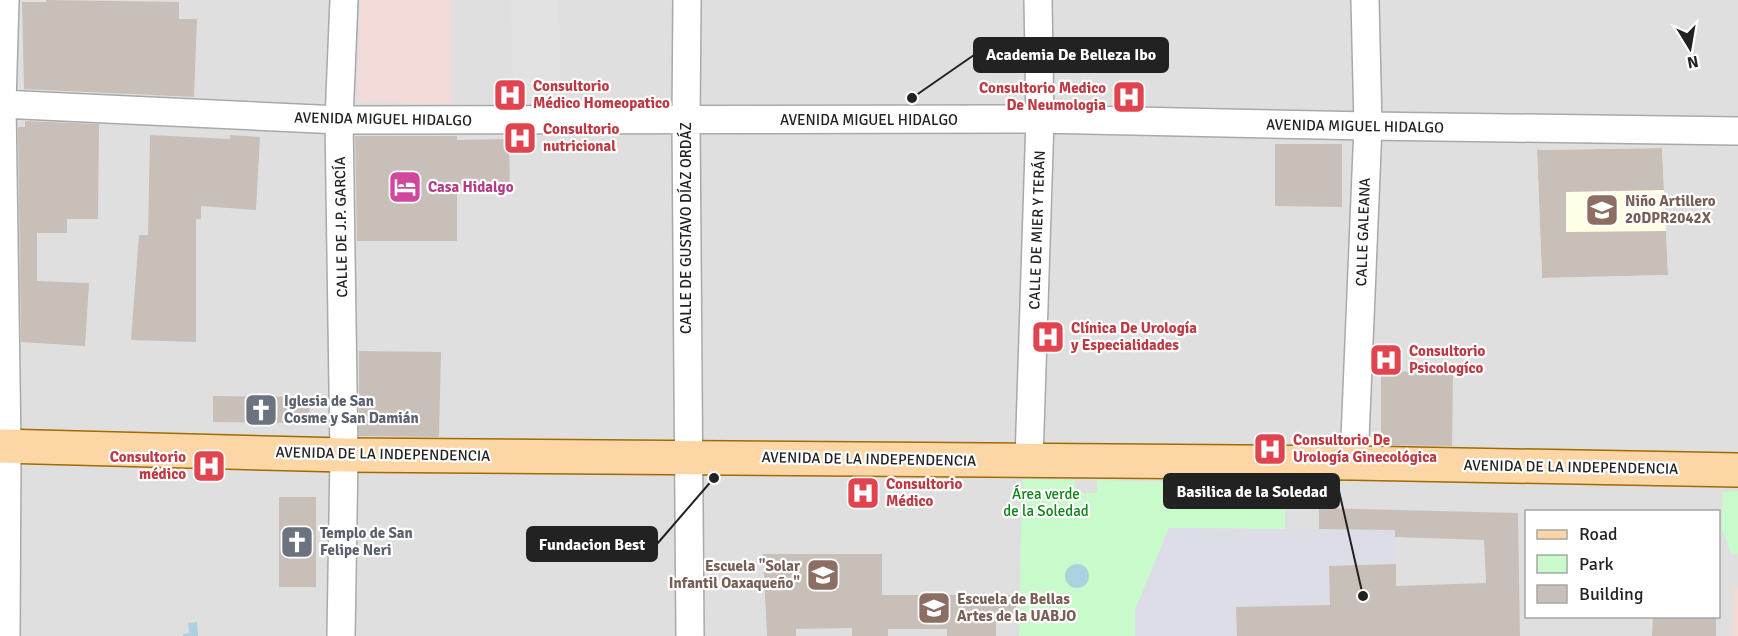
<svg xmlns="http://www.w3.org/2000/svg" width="1738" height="636" font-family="Signika,sans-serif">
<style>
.residential{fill:#e0dfdf;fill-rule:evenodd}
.commercial{fill:#f2dad9}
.education{fill:#ffffe5}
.park{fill:#c8facc}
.parking{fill:#e2e2e2}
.plaza{fill:#dddde8}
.water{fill:#aad3df}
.building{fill:#c7bfb8}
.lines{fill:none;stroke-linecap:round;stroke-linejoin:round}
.minor-casing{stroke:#a9a9a9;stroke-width:30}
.major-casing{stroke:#a06b00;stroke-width:36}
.minor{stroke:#fff;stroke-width:27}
.major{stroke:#fcd6a4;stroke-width:33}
.labels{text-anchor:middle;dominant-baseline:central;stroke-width:4.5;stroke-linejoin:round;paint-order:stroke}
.health-label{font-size:15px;font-weight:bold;fill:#be3a42;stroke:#fff;text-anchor:start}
.street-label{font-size:15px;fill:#222;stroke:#fff}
.hotel-label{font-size:15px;font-weight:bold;fill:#b23c85;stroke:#fff;text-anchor:start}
.education-label{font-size:15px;font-weight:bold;fill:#785e54;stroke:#fff;text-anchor:start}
.worship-label{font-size:15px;font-weight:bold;fill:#5b616d;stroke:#fff;text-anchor:start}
.park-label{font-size:15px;fill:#0c8416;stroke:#fff}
.leader{fill:none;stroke:#222;stroke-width:2}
.callout-dot{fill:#222;stroke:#fff;stroke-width:2}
.callout{fill:#222;stroke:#222;stroke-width:2}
.callout-label{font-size:16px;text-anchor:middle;font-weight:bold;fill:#fff}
</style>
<rect width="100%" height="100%" fill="#f2efe9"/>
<path class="residential" d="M0,0H1738V636H0ZM1526,512H1718V616H1526Z"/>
<path class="commercial" d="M360,0H451L452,104L358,102Z
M1738,587V636H1731L1734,588Z"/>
<path class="education" d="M1662,148L1668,275L1542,278L1537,150Z"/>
<path class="park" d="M1022,479L1075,480V493H1097V480L1209,483L1230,496L1285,498V529L1169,528L1135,610V636H1019Z
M1738,491V554L1732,555L1722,529L1723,492Z"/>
<path class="parking" d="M511,0H559L561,102L513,103Z"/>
<path class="plaza" d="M1169,528L1395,530L1396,564L1329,566L1330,605L1236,607L1237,636H1135V610Z"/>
<path class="water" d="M1065 576a12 12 0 1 1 24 0a12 12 0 1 1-24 0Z
M197,622L198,636H183V634L189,633L188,623Z"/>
<path class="building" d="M46,0L179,2V19H197L194,97L24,89L22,2H46Z
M25,121L99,124L98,219H67V233H37V281L89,283L85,346L21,342L18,127H25Z
M150,135L230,139V135L260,137L256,210L201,206V219H196V342L131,340L139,235H148Z
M355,136H457V140L509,139L510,190L457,191V241H357Z
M1275,144H1342V207L1275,206Z
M1662,148L1664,190L1566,192V232L1666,231L1668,275L1542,278L1537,150Z
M359,351L441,352L439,437L359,436Z
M1453,371L1452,446L1381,445V372Z
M213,396L310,397L309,423L213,422Z
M279,497H316V587H279Z
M1319,508L1518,513L1520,636H1237L1236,607L1330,605L1329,566L1396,564V586L1486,583L1484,540L1395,537V530L1319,529Z
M763,554H882V595H1016V620H996V636H947V629H888V636H852V628L796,629V636H767Z
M1653,616H1716V636H1652Z"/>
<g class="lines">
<g class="minor-casing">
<path id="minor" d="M5,0L2,104L7,447L6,636
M687,0L686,120L690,636
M0,104L339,120L1040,119L1368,126L1738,131
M1029,460L1040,119L1038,0
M1354,463L1368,126L1365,0
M341,636L344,455L339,120L344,0"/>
</g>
<g class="major-casing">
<path id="major" d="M0,446L344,455L1354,463L1738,470"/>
</g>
<use href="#minor" class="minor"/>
<use href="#major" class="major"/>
</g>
<defs>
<g id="hospital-square" transform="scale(1.725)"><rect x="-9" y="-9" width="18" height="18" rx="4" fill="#e0444e" stroke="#fff"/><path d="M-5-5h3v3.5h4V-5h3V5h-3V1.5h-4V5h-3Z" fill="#fff"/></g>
<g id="hotel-square" transform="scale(1.725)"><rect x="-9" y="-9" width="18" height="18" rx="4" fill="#d1479c" stroke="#fff"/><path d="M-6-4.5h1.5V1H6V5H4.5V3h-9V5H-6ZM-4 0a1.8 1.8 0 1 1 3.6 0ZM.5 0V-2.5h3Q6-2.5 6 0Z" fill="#fff"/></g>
<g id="school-square" transform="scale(1.725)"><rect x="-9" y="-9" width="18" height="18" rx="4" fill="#8d6e63" stroke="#fff"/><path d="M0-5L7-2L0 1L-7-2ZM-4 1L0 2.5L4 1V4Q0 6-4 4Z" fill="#fff"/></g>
<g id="church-square" transform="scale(1.725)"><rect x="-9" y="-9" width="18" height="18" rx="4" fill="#6b7280" stroke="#fff"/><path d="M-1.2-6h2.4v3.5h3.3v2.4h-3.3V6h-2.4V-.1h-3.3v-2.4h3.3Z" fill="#fff"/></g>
<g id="university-square" transform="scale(1.725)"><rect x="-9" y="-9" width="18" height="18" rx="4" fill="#8d6e63" stroke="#fff"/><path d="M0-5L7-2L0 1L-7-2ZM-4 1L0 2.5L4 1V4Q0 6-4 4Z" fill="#fff"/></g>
</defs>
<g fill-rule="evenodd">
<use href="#hospital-square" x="510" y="95"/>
<use href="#hospital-square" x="1129" y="97"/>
<use href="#hospital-square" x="520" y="138"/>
<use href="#hotel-square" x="405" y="187"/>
<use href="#school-square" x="1602" y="210"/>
<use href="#hospital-square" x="1048" y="337"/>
<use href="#hospital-square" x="1386" y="360"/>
<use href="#church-square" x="261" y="410"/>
<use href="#hospital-square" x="1270" y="449"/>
<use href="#hospital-square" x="209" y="466"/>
<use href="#hospital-square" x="863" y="493"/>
<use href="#church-square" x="297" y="542"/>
<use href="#school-square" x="823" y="575"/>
<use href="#university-square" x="934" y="608"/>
</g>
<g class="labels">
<g class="health-label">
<text x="533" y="86">Consultorio<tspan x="533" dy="17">Médico Homeopatico</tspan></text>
<text x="1106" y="88" text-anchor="end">Consultorio Medico<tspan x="1106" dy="17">De Neumologia</tspan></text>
<text x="543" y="129">Consultorio<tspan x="543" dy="17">nutricional</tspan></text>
<text x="1071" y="328">Clínica De Urología<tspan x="1071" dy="17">y Especialidades</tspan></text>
<text x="1409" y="351">Consultorio<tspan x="1409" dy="17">Psicologíco</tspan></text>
<text x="1293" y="440">Consultorio De<tspan x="1293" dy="17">Urología Ginecológica</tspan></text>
<text x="186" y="457" text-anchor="end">Consultorio<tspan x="186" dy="17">médico</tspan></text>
<text x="886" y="484">Consultorio<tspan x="886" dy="17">Médico</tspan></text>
</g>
<g class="street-label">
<text transform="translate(383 119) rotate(1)">AVENIDA MIGUEL HIDALGO</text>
<text x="869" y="120">AVENIDA MIGUEL HIDALGO</text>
<text transform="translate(1355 126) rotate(1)">AVENIDA MIGUEL HIDALGO</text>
<text transform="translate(341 227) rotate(-91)">CALLE DE J.P. GARCÍA</text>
<text transform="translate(686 228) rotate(-90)">CALLE DE GUSTAVO DÍAZ ORDÁZ</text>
<text transform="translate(1037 230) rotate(-88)">CALLE DE MIER Y TERÁN</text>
<text transform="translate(1363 232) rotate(-88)">CALLE GALEANA</text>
<text transform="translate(383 454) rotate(1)">AVENIDA DE LA INDEPENDENCIA</text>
<text transform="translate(869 459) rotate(1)">AVENIDA DE LA INDEPENDENCIA</text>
<text transform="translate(1571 467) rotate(1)">AVENIDA DE LA INDEPENDENCIA</text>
</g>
<g class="hotel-label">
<text x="428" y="187">Casa Hidalgo</text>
</g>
<g class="education-label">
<text x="1625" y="201">Niño Artillero<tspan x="1625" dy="17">20DPR2042X</tspan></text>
<text x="800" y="566" text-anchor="end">Escuela "Solar<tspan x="800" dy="17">Infantil Oaxaqueño"</tspan></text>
<text x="957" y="599">Escuela de Bellas<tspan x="957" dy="17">Artes de la UABJO</tspan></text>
</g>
<g class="worship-label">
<text x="284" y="401">Iglesia de San<tspan x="284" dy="17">Cosme y San Damián</tspan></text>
<text x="320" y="533">Templo de San<tspan x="320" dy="17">Felipe Neri</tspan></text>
</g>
<g class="park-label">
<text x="1046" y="494">Área verde<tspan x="1046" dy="17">de la Soledad</tspan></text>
</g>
</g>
<path class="leader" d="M912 98L974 55M1363 596L1339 491M714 478L657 544"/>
<g class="callout-dot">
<circle cx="912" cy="98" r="6"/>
<circle cx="1363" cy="596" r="6"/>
<circle cx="714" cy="478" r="6"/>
</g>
<g class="callout">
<rect x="974" y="38" width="194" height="34" rx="6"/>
<rect x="1164" y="474" width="175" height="34" rx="6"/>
<rect x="527" y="527" width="130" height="34" rx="6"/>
</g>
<g class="callout-label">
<text x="1071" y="60">Academia De Belleza Ibo</text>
<text x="1252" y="497">Basilica de la Soledad</text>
<text x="592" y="550">Fundacion Best</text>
</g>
<rect x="1525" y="510" width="195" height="108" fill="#ffffff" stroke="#a7a7a7" stroke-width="1.5"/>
<rect x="1537" y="530" width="30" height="9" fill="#fcd6a4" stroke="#a7a7a7" stroke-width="1.5"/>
<text x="1579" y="540" font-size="18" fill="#222222">Road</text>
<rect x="1537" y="555" width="30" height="18" fill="#c8facc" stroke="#a7a7a7" stroke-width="1.5"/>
<text x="1579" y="570" font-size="18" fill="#222222">Park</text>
<rect x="1537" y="585" width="30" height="18" fill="#c7bfb8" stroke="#a7a7a7" stroke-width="1.5"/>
<text x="1579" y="600" font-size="18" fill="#222222">Building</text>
<g transform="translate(1690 48) rotate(169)" stroke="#ffffff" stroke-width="4.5" paint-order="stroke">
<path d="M0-4.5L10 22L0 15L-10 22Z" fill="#222222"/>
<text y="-9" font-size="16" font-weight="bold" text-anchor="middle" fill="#222222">N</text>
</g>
</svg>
